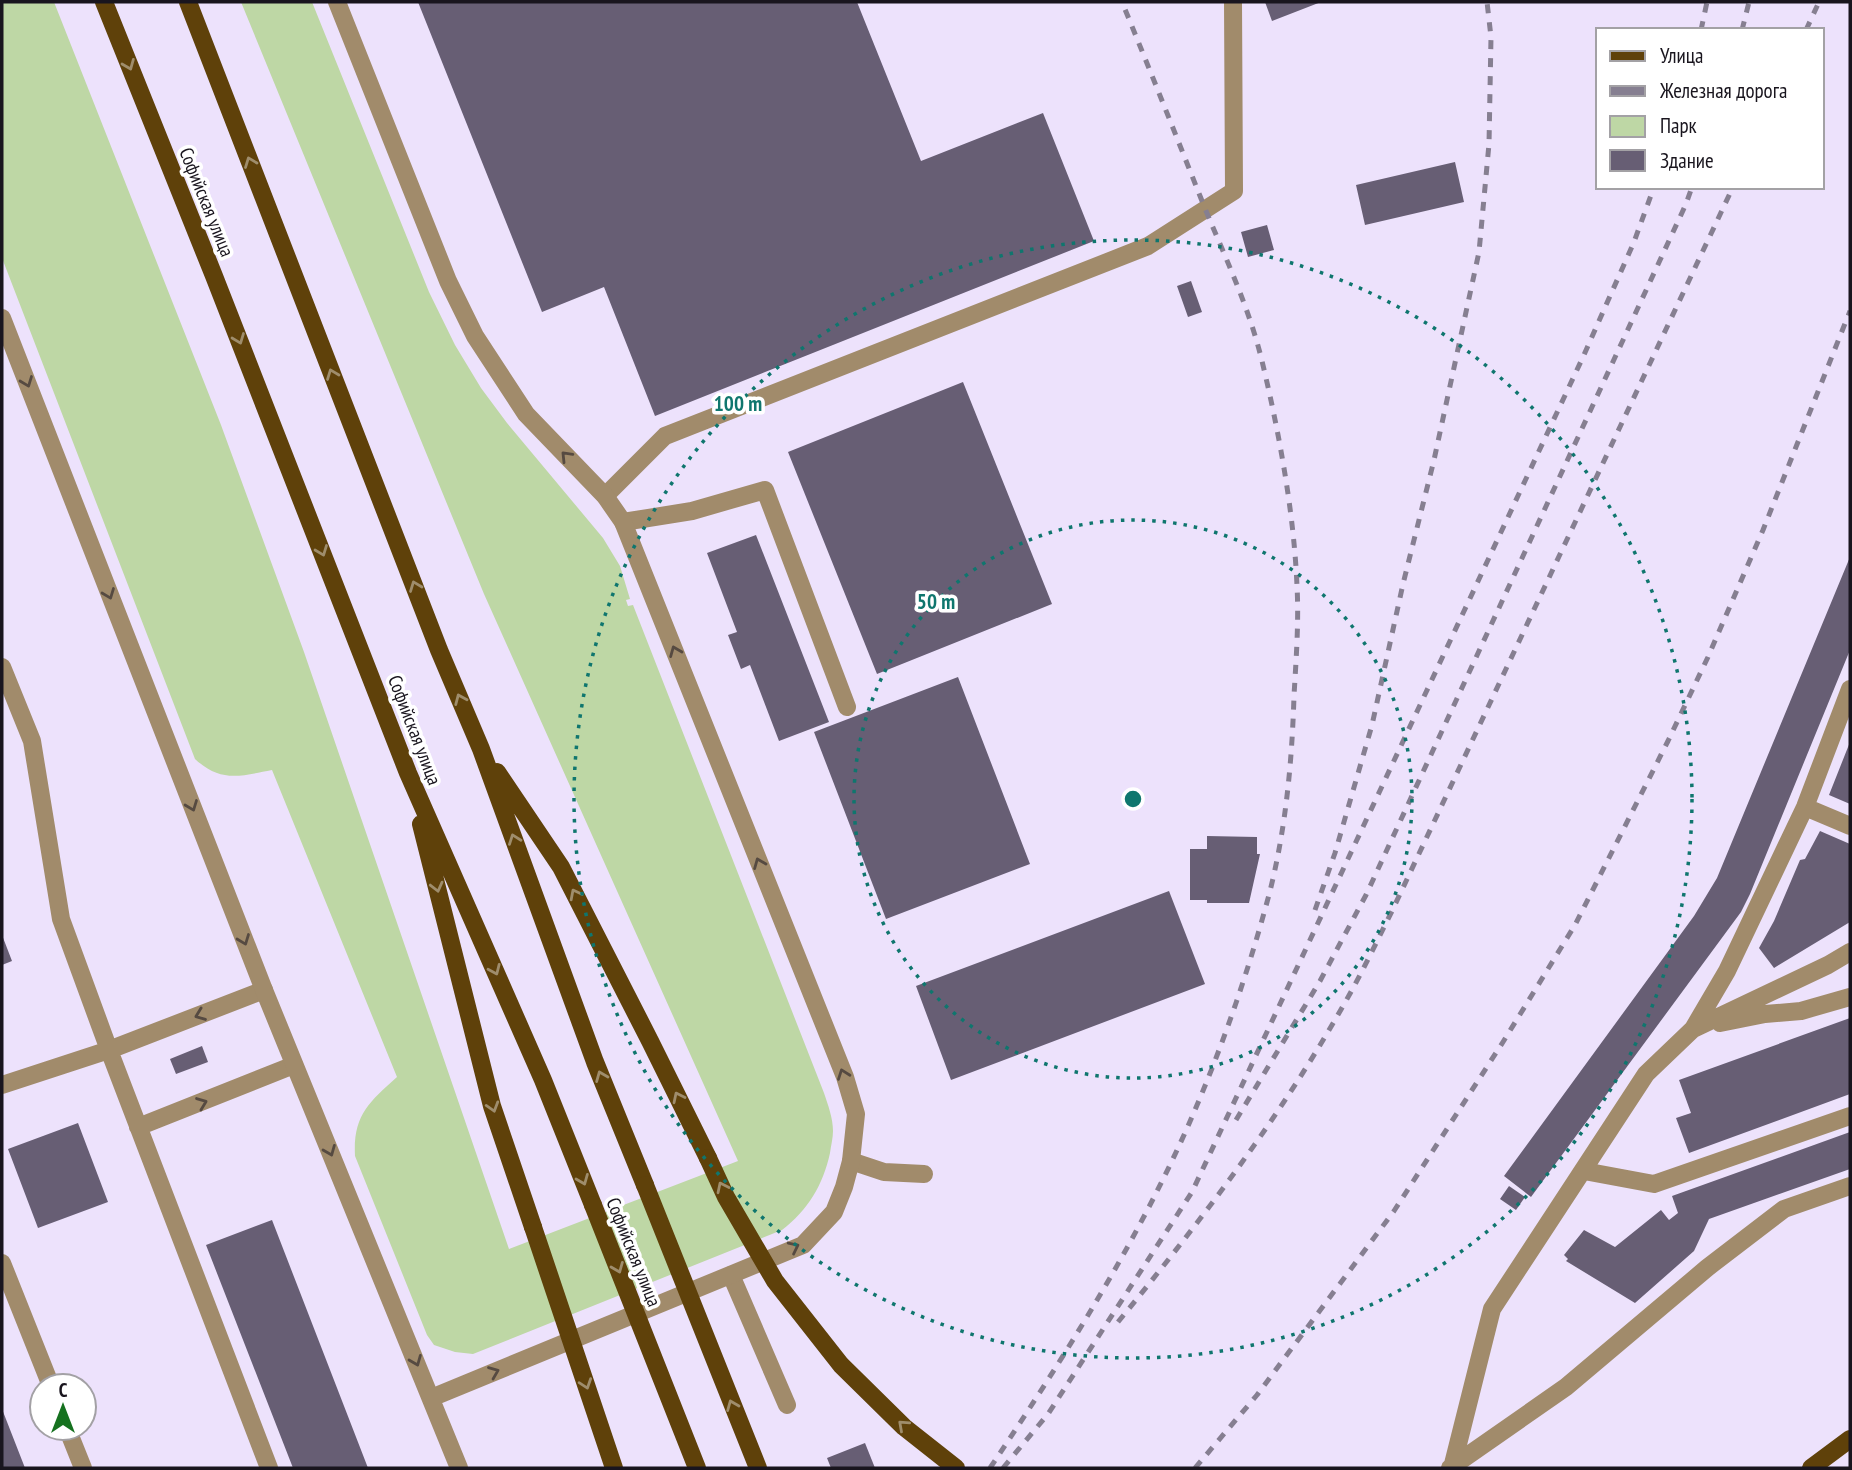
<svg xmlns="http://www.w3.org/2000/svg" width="1852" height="1470" font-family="'PT Sans Narrow',sans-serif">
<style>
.green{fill:#bed7a5}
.building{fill:#675e74}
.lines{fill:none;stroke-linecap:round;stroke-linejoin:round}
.service{stroke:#a18b6b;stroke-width:18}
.minor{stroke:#a18b6b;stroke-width:18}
.primary{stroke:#5f410a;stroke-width:18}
.rail{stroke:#867f91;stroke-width:5;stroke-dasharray:9 9;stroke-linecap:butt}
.primary-bridge{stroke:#5f410a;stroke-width:18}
.oneway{stroke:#9f8d6c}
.oneway2{stroke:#564a41}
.ring{fill:none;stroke:#0f766e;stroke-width:3.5;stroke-dasharray:3.5 7}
.labels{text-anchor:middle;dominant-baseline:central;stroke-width:7;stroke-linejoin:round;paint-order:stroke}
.street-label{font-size:19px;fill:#19151e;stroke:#fff}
.centre{fill:#0f766e;stroke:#fff;stroke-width:3.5}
.ring-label{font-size:21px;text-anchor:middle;font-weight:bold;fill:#0f766e;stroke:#fff;stroke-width:7;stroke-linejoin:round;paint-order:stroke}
</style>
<rect width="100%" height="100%" fill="#ede2fc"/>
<path class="green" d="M2,2H54L221,425L304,652L509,1249L738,1161L484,594L241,2H312L429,292L455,345L481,388L507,423L603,538L620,566L630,599L626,600L628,606L633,605L824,1093C828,1105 833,1118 833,1131C833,1138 831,1145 830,1153C823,1185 808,1210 782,1230L473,1354L455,1352L434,1345L427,1335L355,1156C353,1116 368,1103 397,1077L272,770C240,776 221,783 195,759L2,258Z"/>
<path class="building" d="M418,2H857L921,161L1043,113L1094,241L655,416L604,287L542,312Z
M1265,2H1321L1272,21Z
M1455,162L1464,202L1365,225L1356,185Z
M1267,225L1274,250L1248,257L1241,232Z
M1191,281L1202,312L1188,317L1177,286Z
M963,382L1052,604L877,674L788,452Z
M756,535L829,722L779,741L750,665L741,669L728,635L737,632L707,553Z
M1850,557V650L1750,894L1741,912L1531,1197L1504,1176L1694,916L1717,878Z
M958,677L1030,864L886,919L814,732Z
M1850,742V804L1829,795Z
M1820,831L1850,844V922L1774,968L1759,948L1774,921L1800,860L1805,859Z
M1207,836L1257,837V854H1260L1249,903H1207V900H1190V849H1207Z
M1169,891L1205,984L951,1080L916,986Z
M2,935L12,961L2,965Z
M1850,1018V1094L1689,1153L1676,1118L1691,1113L1679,1080Z
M202,1046L208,1062L176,1074L170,1059Z
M78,1123L108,1202L38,1228L8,1149Z
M1850,1132V1169L1709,1219L1694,1251L1635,1303L1566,1261L1568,1259L1564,1255L1584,1230L1615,1247L1661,1210L1669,1220L1678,1213L1672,1196Z
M1509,1186L1525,1197L1516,1210L1500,1199Z
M272,1220L368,1468H293L206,1245Z
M2,1409L25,1468H2Z
M865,1443L875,1468H831L827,1458Z"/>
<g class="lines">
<path class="service" d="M605,496L665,436L1148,246L1234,191L1233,2
M623,522L692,511L765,490L847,707
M2,667L32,741L61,919L109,1050L269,1468
M1805,807L1850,826
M1720,1023L1765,1014L1801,1011L1850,997
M1693,1029L1828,965L1850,952
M2,1085L109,1050L264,990
M138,1127L294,1065
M851,1161L884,1172L924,1174
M1584,1171L1654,1184L1850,1116
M2,1263L51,1386
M731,1275L787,1405
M67,1428L83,1468
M1453,1464L1492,1309L1646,1074L1693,1029L1727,971L1805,807L1850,689
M1450,1468L1566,1387L1707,1268L1784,1209L1850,1186"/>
<path class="minor" d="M337,2L448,281L475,336L526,414L605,496L623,522L845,1077L856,1114L851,1161L844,1187L834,1212L803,1245L431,1398
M2,318L264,990L459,1468"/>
<path class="primary" d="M104,2L214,276L408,773L543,1080L593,1205
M188,2L439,650L481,749L595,1062L645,1185
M497,772L561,867L650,1041L708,1158
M421,824L492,1106L533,1227
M1811,1468L1850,1439"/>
<path class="rail" d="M1701,30L1707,2
M1742,30L1749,2
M1806,30L1819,2
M1315,910L1335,853L1372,725L1403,584L1434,460L1479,252L1489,144L1491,37L1487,2
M1236,1120L1320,981L1366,895L1686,204L1692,187
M1118,1322C1200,1222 1279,1119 1343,1006C1361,975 1376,943 1392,911L1733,187
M990,1468C1061,1362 1131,1252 1184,1135C1219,1057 1248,974 1270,891C1286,827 1292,761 1294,696C1296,660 1299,622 1297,586C1294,513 1279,432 1262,361C1249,307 1225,257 1204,206C1177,138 1150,70 1122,2
M1003,1468L1048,1414L1192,1192L1583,357L1634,242L1654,187
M1195,1468L1257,1395L1394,1211L1503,1042L1575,925L1668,741L1708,657L1763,530L1850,311"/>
<path class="primary-bridge" d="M708,1158L726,1197L775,1281L841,1365L904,1427L956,1468
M645,1185L758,1468
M593,1205L697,1468
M533,1227L614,1468"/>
</g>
<defs><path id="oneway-chevron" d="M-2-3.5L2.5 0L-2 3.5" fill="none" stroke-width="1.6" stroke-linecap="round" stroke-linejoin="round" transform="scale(1.75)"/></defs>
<g class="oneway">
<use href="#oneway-chevron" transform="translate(129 65) rotate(68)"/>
<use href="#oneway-chevron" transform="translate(250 162) rotate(-111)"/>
<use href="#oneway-chevron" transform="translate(239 339) rotate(69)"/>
<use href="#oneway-chevron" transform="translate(332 374) rotate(-111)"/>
<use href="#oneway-chevron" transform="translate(322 551) rotate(69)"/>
<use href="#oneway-chevron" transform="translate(415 586) rotate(-111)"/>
<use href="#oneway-chevron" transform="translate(460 699) rotate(-113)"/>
<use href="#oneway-chevron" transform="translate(514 839) rotate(-110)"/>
<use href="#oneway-chevron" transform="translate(437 887) rotate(76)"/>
<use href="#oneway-chevron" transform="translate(575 894) rotate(-117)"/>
<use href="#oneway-chevron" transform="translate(495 970) rotate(66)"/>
<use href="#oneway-chevron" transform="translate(601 1076) rotate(-112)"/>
<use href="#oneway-chevron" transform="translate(678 1097) rotate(-116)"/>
<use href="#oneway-chevron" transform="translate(493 1107) rotate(73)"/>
<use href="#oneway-chevron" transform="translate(583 1180) rotate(68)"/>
<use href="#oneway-chevron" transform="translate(722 1187) rotate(-116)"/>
<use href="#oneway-chevron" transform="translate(618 1268) rotate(68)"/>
<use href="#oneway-chevron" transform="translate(586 1384) rotate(71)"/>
<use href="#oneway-chevron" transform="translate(732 1405) rotate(-112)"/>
<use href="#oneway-chevron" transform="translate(903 1425) rotate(-138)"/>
</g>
<g class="oneway2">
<use href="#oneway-chevron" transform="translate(27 382) rotate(69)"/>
<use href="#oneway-chevron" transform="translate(566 456) rotate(-134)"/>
<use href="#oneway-chevron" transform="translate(109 594) rotate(69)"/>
<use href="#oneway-chevron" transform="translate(675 651) rotate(-112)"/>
<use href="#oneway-chevron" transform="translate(192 806) rotate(69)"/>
<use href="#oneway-chevron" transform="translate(759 863) rotate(-112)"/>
<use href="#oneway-chevron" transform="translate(244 940) rotate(69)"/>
<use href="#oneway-chevron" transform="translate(200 1015) rotate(159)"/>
<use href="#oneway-chevron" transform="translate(843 1074) rotate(-110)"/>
<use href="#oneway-chevron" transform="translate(202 1103) rotate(-21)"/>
<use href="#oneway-chevron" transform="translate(330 1151) rotate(68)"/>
<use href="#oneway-chevron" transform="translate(794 1247) rotate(-26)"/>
<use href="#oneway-chevron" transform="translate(416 1361) rotate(68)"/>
<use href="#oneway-chevron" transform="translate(494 1372) rotate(-22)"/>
</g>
<g class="ring">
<circle cx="1133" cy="799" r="279"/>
<circle cx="1133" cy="799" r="559"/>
</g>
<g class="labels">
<g class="street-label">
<text transform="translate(207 202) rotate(68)">Софийская улица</text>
<text transform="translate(415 730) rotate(69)">Софийская улица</text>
<text transform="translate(634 1252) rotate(68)">Софийская улица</text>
</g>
</g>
<circle cx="1133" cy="799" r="10" class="centre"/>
<g class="ring-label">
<text x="738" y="411">100 m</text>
<text x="936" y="609">50 m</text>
</g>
<rect width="1852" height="1470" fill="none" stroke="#19151e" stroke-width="7"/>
<rect x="1596" y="28" width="228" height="161" fill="#ffffff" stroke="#a3a1a5" stroke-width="2"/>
<rect x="1610" y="51" width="35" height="10" fill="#5f410a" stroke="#a3a1a5" stroke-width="2"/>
<text x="1660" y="63" font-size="21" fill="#19151e">Улица</text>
<rect x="1610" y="86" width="35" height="10" fill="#867f91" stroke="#a3a1a5" stroke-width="2"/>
<text x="1660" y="98" font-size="21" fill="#19151e">Железная дорога</text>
<rect x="1610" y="116" width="35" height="21" fill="#bed7a5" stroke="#a3a1a5" stroke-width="2"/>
<text x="1660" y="133" font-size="21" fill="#19151e">Парк</text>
<rect x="1610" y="150" width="35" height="21" fill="#675e74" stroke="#a3a1a5" stroke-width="2"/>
<text x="1660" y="168" font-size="21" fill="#19151e">Здание</text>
<g transform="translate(63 1407)"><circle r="33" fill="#ffffff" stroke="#a3a1a5" stroke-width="2"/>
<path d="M0-5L12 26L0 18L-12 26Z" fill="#15711f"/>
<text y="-10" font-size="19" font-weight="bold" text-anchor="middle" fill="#19151e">С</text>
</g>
</svg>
